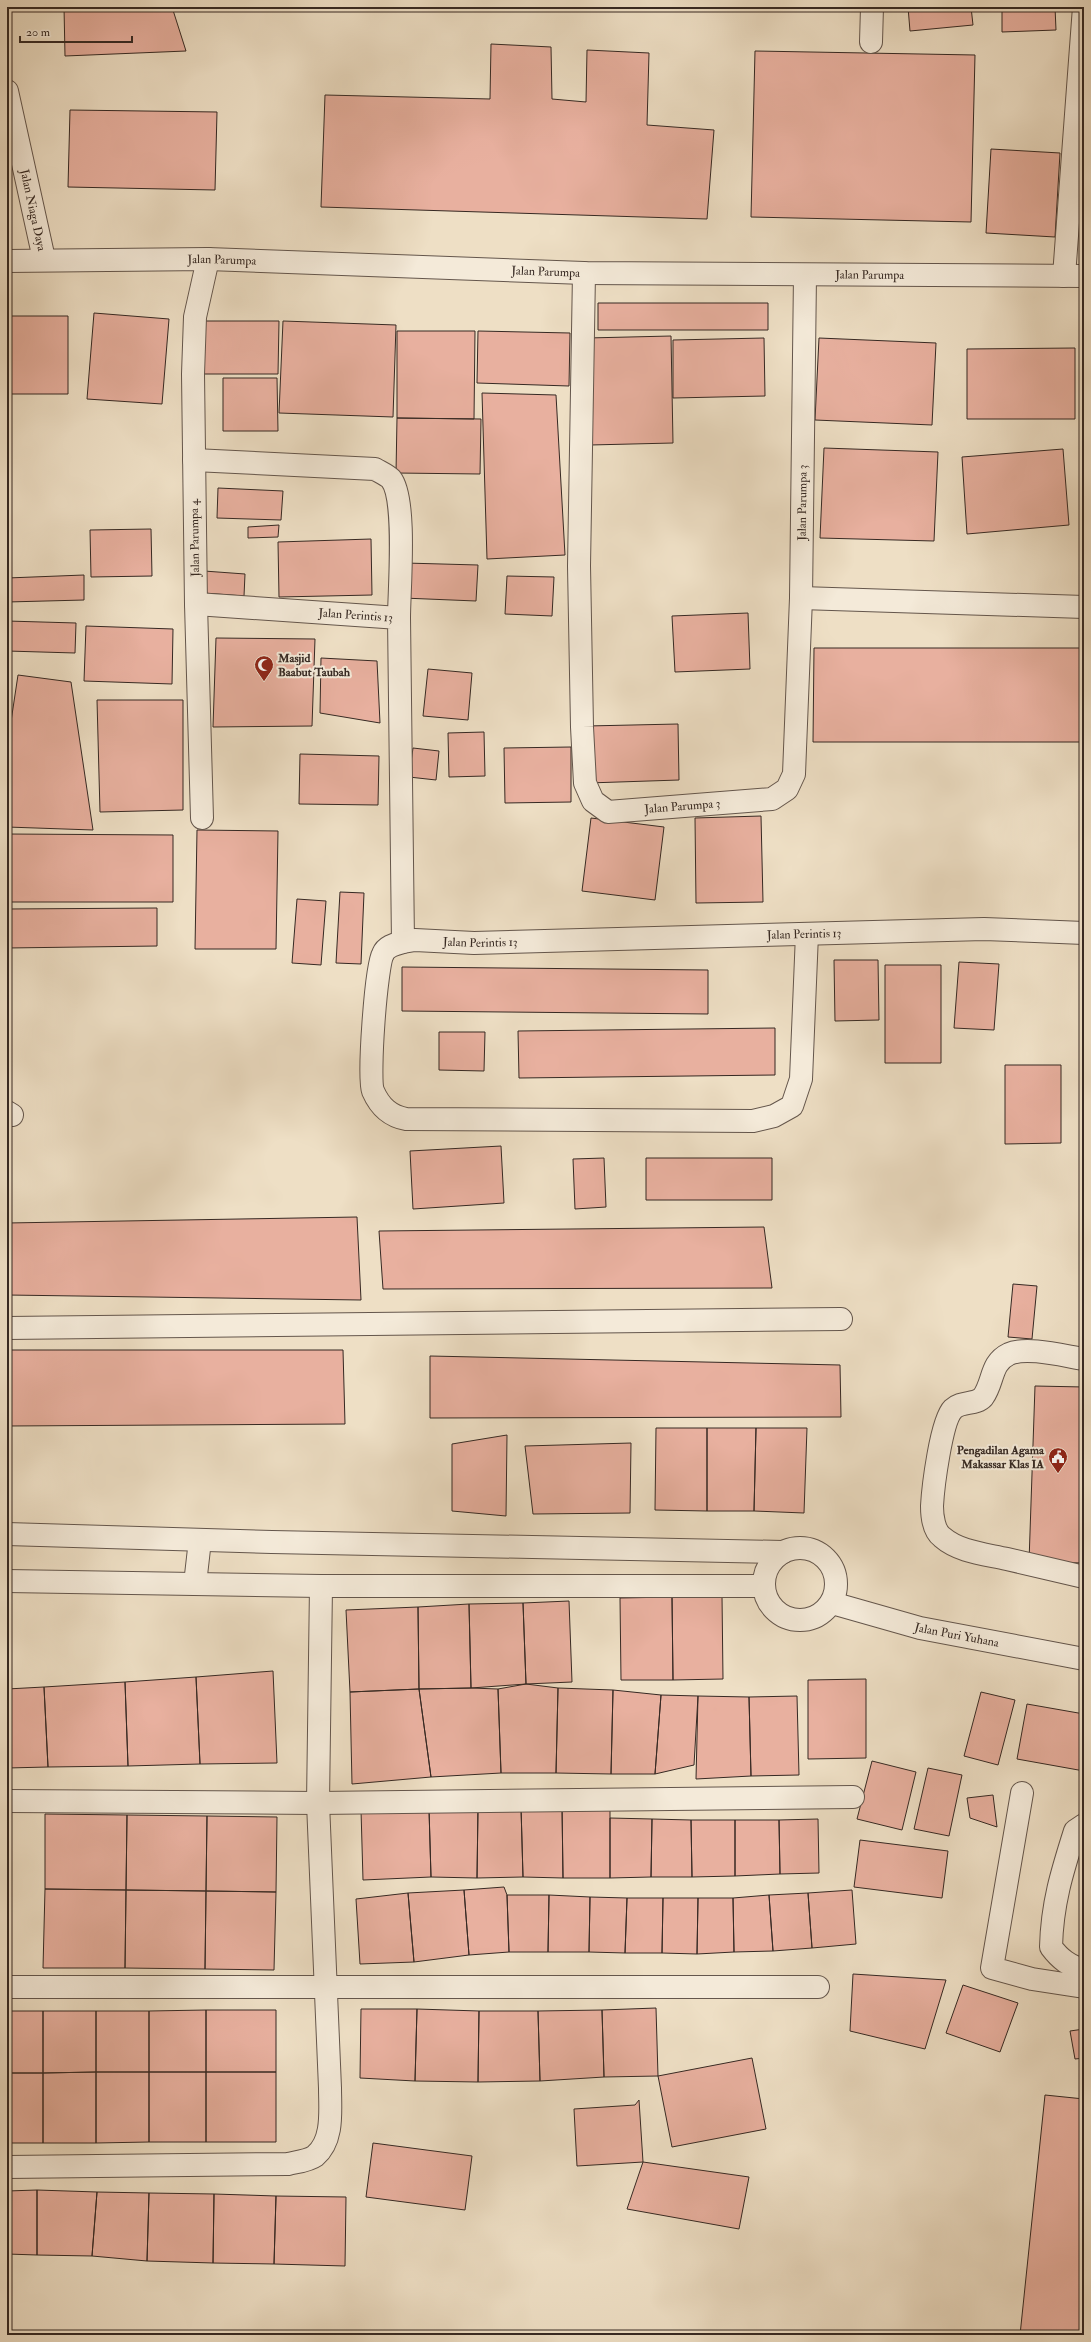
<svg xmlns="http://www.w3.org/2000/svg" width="1091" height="2342" font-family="'IM FELL Double Pica',serif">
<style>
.building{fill:#e8b09f;stroke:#362923}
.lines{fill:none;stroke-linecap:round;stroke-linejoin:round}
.minor-casing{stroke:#64564c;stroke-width:24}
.minor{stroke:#f4ead9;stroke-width:22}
.labels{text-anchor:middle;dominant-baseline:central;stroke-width:4;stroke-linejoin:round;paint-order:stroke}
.street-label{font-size:12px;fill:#362923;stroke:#f4ead9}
.poi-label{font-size:12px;font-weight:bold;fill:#362923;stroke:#f4ead9;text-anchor:start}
</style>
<rect width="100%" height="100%" fill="#eedfc5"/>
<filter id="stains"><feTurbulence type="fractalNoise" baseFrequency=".005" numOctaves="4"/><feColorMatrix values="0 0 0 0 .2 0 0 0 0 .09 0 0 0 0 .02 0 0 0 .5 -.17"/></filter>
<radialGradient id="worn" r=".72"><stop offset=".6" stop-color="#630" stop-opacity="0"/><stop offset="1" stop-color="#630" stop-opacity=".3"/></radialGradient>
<path class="building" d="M64,7H172L186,51L65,56Z
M908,7H971L973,25L910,31Z
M1002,7H1055L1056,30L1002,32Z
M491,44L551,47L552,99L586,102L587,50L649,53L647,125L714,130L707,219L321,207L325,95L490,99Z
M755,51L975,55L971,222L751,217Z
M70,110L217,112L215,190L68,187Z
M991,149L1060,153L1055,237L986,233Z
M1084,152V211H1074Z
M598,303H768V330H598Z
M94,313L169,319L162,404L87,399Z
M7,316H68V394H7Z
M196,321H279L278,374H195Z
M283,321L396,325L393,417L279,413Z
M397,331H475L474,419L397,418Z
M478,331L570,333L569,386L477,383Z
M671,336L673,443L590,445L587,338Z
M764,338L765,396L673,398V340Z
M819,338L936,343L932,425L815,420Z
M1075,348V419H967V349Z
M223,378H277L278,431H223Z
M482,393L556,395L565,555L487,559Z
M397,418L481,419L480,474L396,473Z
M824,448L938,452L934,541L820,538Z
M1063,449L1069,525L967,534L962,457Z
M218,488L283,491L281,520L217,518Z
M279,525L278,537L248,538V527Z
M151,529L152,576L91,577L90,530Z
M371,539L372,595L279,597L278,542Z
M405,563L478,565L476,601L403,598Z
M204,571L245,574L244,596L203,593Z
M84,575V600L7,602V578Z
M507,576L554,577L552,616L505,614Z
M748,613L750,669L675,672L672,616Z
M7,621L76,623L75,653L7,651Z
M86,626L173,629L172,684L84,681Z
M216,638L315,639L312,726L213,727Z
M814,648H1084V742H813Z
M321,658L377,661L380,723L320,713Z
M428,669L472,673L468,720L423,716Z
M18,675L71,682L93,830L7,827V748Z
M97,700H183V810L100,812Z
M678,724L679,780L588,783L587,726Z
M484,732L485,776L449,777L448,733Z
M571,747V802L505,803L504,748Z
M413,748L439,751L436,780L409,777Z
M300,754L379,756L378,805L299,804Z
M761,816L763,902L696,903L695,818Z
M591,818L664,827L655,900L582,891Z
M197,830L278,831L276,949H195Z
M7,834L173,835V902H7Z
M340,892L364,893L361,964L336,963Z
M297,899L326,901L321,965L292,963Z
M157,908V946L7,948V909Z
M834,960H878L879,1020L835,1021Z
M959,962L999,964L994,1030L954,1028Z
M885,965H941V1063H885Z
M402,967L708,970V1014L402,1011Z
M775,1028V1075L519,1078L518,1031Z
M439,1032H485L484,1071L439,1070Z
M1005,1065H1061V1143L1005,1144Z
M501,1146L504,1203L413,1209L410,1151Z
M604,1158L606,1207L575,1209L573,1159Z
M646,1158H772V1200H646Z
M357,1217L361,1300L7,1295V1223Z
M764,1227L772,1288L383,1289L379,1231Z
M1013,1284L1037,1286L1032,1339L1008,1337Z
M7,1350H343L345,1424L7,1426Z
M430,1356L840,1365L841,1417L430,1418Z
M1035,1386L1084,1387V1563L1029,1562Z
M656,1428H707V1511L655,1510Z
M707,1428H756L754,1511H707Z
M756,1428H807L804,1513L754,1511Z
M507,1435L506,1516L452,1511V1444Z
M631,1443L630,1513L533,1514L525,1446Z
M722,1596L723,1679L673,1680L672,1597Z
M672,1597L673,1680H621L620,1598Z
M569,1601L572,1682L526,1684L523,1603Z
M523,1603L526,1684L471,1688L469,1604Z
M469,1604L471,1688L419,1689L418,1607Z
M418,1607L419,1689L350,1692L346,1610Z
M273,1671L277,1763L200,1764L196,1677Z
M196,1677L200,1764L128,1766L125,1682Z
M866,1679V1758L808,1759V1680Z
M125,1682L128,1766L48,1767L44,1687Z
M526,1684L558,1688L556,1773H501L498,1689Z
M44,1687L48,1767L7,1768V1689Z
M471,1688L498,1689L501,1773L431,1777L419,1689Z
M558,1688L613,1690L611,1774L556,1773Z
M419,1689L431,1777L352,1784L350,1692Z
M613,1690L661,1695L655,1774H611Z
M981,1692L1015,1700L998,1765L964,1756Z
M661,1695L698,1696L694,1765L655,1774Z
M698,1696L749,1697L751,1776L696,1779Z
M797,1696L799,1775L751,1776L749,1697Z
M1027,1704L1084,1714V1771L1017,1759Z
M872,1761L916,1772L902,1830L857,1819Z
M928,1768L962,1775L949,1836L914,1829Z
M993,1795L997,1827L970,1818L967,1798Z
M610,1804V1878H563L562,1805Z
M562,1805L563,1878L523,1877L521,1807Z
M478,1807L477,1878L431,1877L429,1809Z
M478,1807H521L523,1877L477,1878Z
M429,1809L431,1877L363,1880L361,1810Z
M45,1814L127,1815L126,1890L45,1889Z
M127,1815L207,1816L206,1891L126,1890Z
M207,1816L277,1817L276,1892L206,1891Z
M610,1818L652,1819L651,1877L610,1878Z
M652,1819L691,1820L692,1877H651Z
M818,1819L819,1873L780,1874L779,1820Z
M691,1820H735V1876L692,1877Z
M735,1820H779L780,1874L735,1876Z
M860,1840L948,1851L942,1898L854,1887Z
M504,1887L507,1895L509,1952L469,1955L464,1890Z
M45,1889L126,1890L125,1968H43Z
M126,1890L206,1891L205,1969L125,1968Z
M464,1890L469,1955L414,1962L408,1893Z
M852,1890L856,1944L812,1948L808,1893Z
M206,1891L276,1892L274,1970L205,1969Z
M408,1893L414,1962L360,1964L356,1899Z
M808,1893L812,1948L773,1951L769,1895Z
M507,1895H549L548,1952H509Z
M549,1895L590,1897L589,1952H548Z
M769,1895L773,1951L734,1952L733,1898Z
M590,1897L627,1898L625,1953L589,1952Z
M627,1898H663L662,1953H625Z
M663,1898H698L697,1954L662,1953Z
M698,1898H733L734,1952L697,1954Z
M853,1974L946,1980L925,2049L850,2031Z
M963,1985L1018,2003L1000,2052L946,2033Z
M656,2008L658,2076L604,2077L602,2010Z
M361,2009H417L415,2081L360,2078Z
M417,2009L479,2011L478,2082L415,2081Z
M206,2010H276V2072H206Z
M206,2010V2072H149V2011Z
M602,2010L604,2077L540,2081L538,2011Z
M7,2011H43V2073H7Z
M43,2011H96V2072L43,2073Z
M96,2011H149V2072H96Z
M479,2011H538L540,2081L478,2082Z
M1084,2029V2058L1075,2059L1070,2031Z
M752,2058L766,2129L672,2147L658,2076Z
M96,2072H149V2142L96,2143Z
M96,2072V2143H43V2073Z
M149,2072H206V2142H149Z
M206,2072H276V2142H206Z
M7,2073H43V2143H7Z
M1045,2095L1084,2099V2335H1020Z
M639,2100L643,2162L577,2166L574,2109L635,2105Z
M373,2143L472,2156L465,2210L366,2197Z
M643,2162L749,2177L739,2229L627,2209Z
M37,2190L97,2192L92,2256L37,2255Z
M37,2190V2255L7,2254V2191Z
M97,2192L149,2193L147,2261L92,2256Z
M149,2193L214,2194L213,2263L147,2261Z
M214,2194L276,2196L274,2264L213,2263Z
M276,2196L346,2197L345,2266L274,2264Z"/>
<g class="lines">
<g class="minor-casing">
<g id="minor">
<path d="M871,42L872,7"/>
<path id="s1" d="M7,91L44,259"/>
<path id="s2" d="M7,261L208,259L584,273L1084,276"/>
<path id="s3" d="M584,273L579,566L582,727L585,783L593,801L608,812L772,799L787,789L794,774L801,598L805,275"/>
<path d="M1064,276L1084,7"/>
<path d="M194,460L375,469C380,472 387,475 391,479C407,499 399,590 399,618"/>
<path d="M801,598L1084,607"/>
<path id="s4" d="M196,604L399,618L403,942L415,940L474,943L984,929L1084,933"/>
<path d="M202,818L196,604L193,374L195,317L208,259"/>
<path d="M403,942C396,944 386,946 383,954C376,966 368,1078 373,1091C380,1107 390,1116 406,1119L753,1121L774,1116L792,1106L801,1079L807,934"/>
<path d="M7,1112L12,1115"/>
<path d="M7,1328L841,1319"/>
<path d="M1084,1359C1064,1356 1027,1346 1009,1354C990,1363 994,1382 983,1397C976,1405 961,1401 953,1409C941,1421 933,1488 932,1506C932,1516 934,1531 942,1537C959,1552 985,1554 1007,1559C1033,1565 1058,1571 1084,1577"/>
<path d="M7,1534L272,1542L783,1552"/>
<circle cx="800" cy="1584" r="36"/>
<path d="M7,1581L321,1586H764"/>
<path d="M195,1584L200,1540"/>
<path id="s5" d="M832,1603L920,1628L1084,1659"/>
<path d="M1022,1793L992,1968L1032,1979L1084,1987"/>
<path d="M7,1801L318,1803L853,1797"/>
<path d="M1084,1825L1075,1831C1062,1872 1052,1904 1051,1947C1060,1959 1069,1966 1084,1970"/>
<path d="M7,1987H818"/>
<path d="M7,2167L288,2164C296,2162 308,2161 315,2156C334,2140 330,2110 330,2088L318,1803L321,1586"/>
</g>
</g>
<use href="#minor" class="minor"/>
</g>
<defs>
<g id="mosque-pin" transform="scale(1)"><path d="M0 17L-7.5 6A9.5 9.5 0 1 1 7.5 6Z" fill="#8f2418" stroke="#f4ead9"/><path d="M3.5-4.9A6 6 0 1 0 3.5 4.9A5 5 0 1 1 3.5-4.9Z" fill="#fff"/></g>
<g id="civic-pin" transform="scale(1)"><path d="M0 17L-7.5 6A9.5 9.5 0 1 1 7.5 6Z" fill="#8f2418" stroke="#f4ead9"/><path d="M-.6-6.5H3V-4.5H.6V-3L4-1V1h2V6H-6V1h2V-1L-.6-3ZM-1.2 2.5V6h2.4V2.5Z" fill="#fff"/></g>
</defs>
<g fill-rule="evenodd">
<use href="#mosque-pin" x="264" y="665"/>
<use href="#civic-pin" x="1058" y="1457"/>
</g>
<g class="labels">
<g class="street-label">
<text stroke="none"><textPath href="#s1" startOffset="122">Jalan Niaga Daya</textPath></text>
<text stroke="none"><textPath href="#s2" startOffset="215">Jalan Parumpa</textPath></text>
<text stroke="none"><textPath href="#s2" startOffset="539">Jalan Parumpa</textPath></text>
<text stroke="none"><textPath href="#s2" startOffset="863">Jalan Parumpa</textPath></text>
<text stroke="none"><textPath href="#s3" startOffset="1019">Jalan Parumpa 3</textPath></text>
<text transform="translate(195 538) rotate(-91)">Jalan Parumpa 4</text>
<text stroke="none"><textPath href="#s4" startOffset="160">Jalan Perintis 13</textPath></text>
<text stroke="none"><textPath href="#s3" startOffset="623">Jalan Parumpa 3</textPath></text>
<text stroke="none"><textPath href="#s4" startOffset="929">Jalan Perintis 13</textPath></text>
<text stroke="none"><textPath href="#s4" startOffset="605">Jalan Perintis 13</textPath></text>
<text stroke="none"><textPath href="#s5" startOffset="129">Jalan Puri Yuhana</textPath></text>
</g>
<g class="poi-label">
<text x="278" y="658">Masjid<tspan x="278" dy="14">Baabut Taubah</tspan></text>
<text x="1044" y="1450" text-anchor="end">Pengadilan Agama<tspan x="1044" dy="14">Makassar Klas IA</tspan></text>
</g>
</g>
<rect width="1091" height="2342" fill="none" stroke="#eedfc5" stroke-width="24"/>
<rect x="8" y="8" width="1075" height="2326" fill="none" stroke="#362923" stroke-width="2"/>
<rect x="12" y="12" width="1067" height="2318" fill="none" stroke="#362923"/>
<path d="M20 36v6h112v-6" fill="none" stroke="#362923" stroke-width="2"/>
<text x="26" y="36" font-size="12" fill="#362923" stroke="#f4ead9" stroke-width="3" paint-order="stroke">20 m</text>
<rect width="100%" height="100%" filter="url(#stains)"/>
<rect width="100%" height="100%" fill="url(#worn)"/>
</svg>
